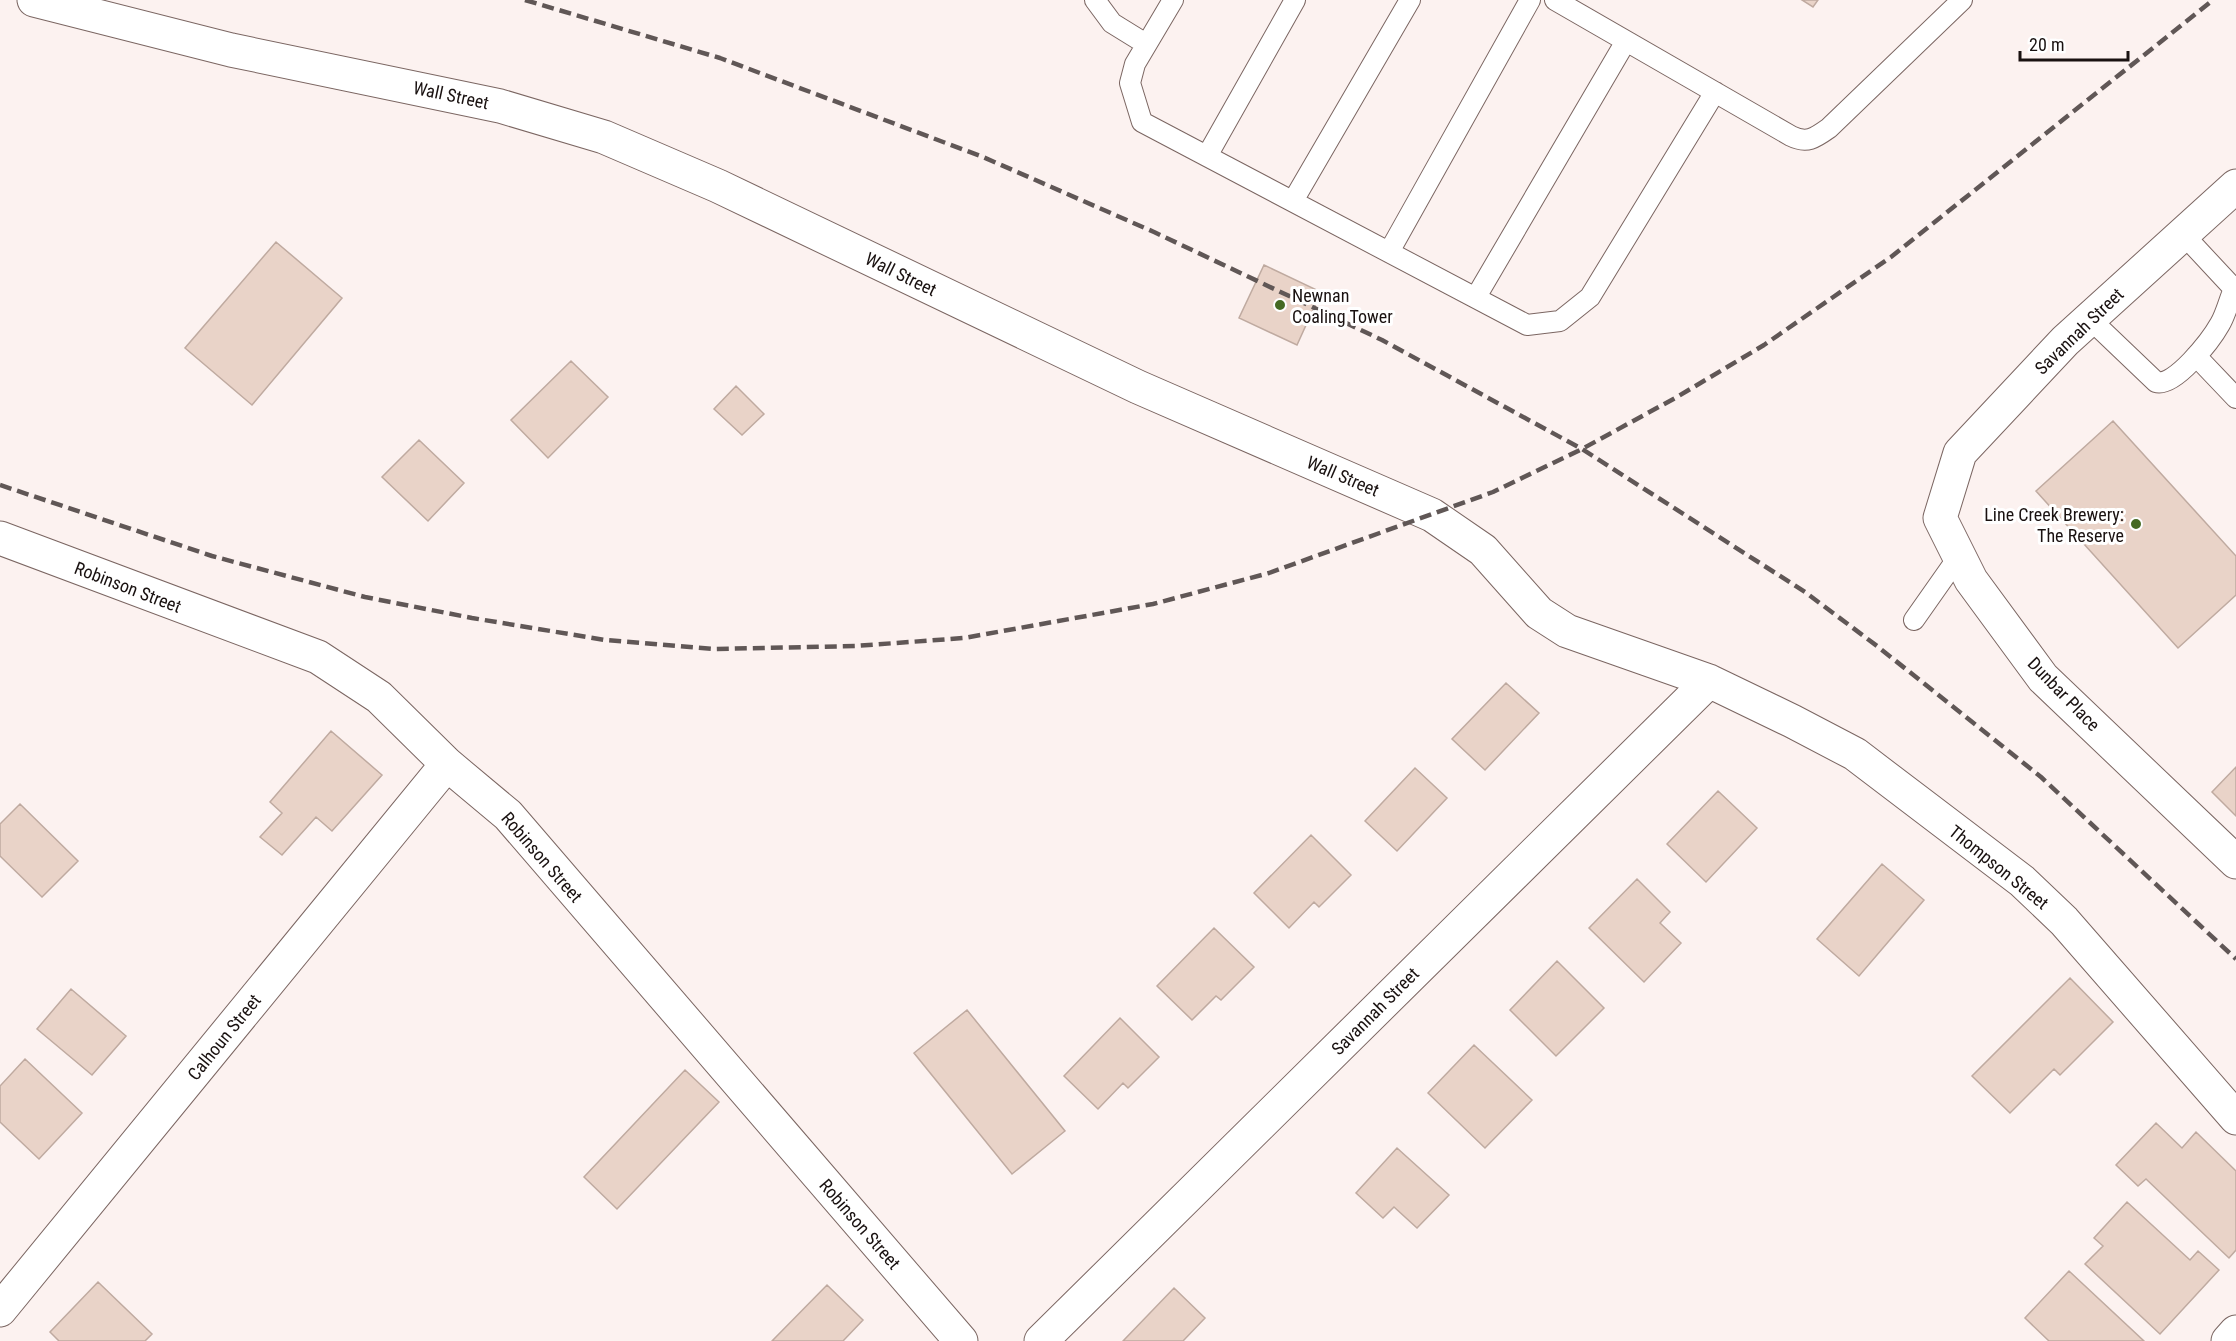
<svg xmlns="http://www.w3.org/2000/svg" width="2236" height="1341" font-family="'Roboto Condensed',sans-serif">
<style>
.building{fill:#e9d3c8;stroke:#bfaaa0;stroke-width:1.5}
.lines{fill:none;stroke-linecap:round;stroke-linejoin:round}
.lane-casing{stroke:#7b6662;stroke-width:22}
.street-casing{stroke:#7b6662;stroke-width:35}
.lane{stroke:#fff;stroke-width:20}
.street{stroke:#fff;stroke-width:33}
.rail{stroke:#605756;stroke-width:4.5;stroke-dasharray:12 6;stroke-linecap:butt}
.poi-dot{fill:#456a23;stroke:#fff;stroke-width:2}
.labels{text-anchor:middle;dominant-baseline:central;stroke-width:6;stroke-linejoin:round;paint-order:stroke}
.street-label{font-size:18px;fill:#191110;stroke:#fff}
.poi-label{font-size:18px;fill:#191110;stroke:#fff;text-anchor:start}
</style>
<rect width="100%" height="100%" fill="#fcf2f0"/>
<path class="building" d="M1802,0H1818L1813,7Z
M276,242L342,298L252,405L185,348Z
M1264,265L1321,292L1297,345L1239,318Z
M571,361L608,397L548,458L511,420Z
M736,386L764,414L742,435L714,409Z
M2113,421L2236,556V595L2178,648L2036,491Z
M419,440L464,483L428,521L382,477Z
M1506,683L1539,713L1485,770L1452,739Z
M331,731L382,775L332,831L316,817L282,855L260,837L282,813L270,802Z
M2236,767V816L2212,792Z
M1415,768L1447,798L1397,851L1365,821Z
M1718,791L1757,828L1706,882L1667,844Z
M20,804L78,861L42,897L0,856V824Z
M1311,835L1351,875L1319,907L1314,902L1289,928L1254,893Z
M1882,864L1924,900L1859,976L1817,939Z
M1637,879L1670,912L1660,923L1681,943L1644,982L1589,928Z
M1214,928L1254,967L1221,1000L1216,996L1192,1020L1157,986Z
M1557,961L1604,1008L1556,1056L1510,1010Z
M2070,978L2113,1022L2060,1075L2054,1069L2010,1113L1972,1076Z
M71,989L126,1036L92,1075L37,1029Z
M967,1010L1065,1131L1012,1174L914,1053Z
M1120,1018L1159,1057L1128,1088L1123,1083L1098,1109L1064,1076Z
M1474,1045L1532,1100L1485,1148L1428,1093Z
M25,1059L82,1113L39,1159L0,1122V1086Z
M685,1070L719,1102L617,1209L584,1177Z
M2156,1123L2182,1148L2196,1132L2236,1171V1250L2229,1258L2146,1179L2138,1186L2116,1165Z
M1397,1148L1449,1195L1417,1228L1394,1207L1383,1218L1356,1193Z
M2127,1202L2190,1260L2198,1251L2219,1270L2160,1334L2085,1264L2103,1246L2094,1238Z
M2069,1271L2144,1341H2049L2025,1318Z
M98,1282L152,1334L145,1341H59L50,1332Z
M827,1285L863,1320L843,1341H772Z
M1174,1288L1205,1318L1183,1341H1123Z"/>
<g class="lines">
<g class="lane-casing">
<path id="lane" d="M1095,0L1112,23L1146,44
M1173,0L1135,64L1130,83L1142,122L1527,325L1560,321L1590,297L1715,92
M1555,0L1791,136C1807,144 1815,138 1829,128L1962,0
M1207,156L1295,0
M1293,201L1410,0
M2183,234L2236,291
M1389,252L1530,0
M1476,297L1626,41
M2090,319L2156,382C2174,388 2211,340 2220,324C2226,314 2229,300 2234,289
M2196,356L2236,398
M1914,620L1959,556"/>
</g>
<g class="street-casing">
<path id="street" d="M34,0L231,50L500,106L604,137L718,186L1138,387L1432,515L1483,550L1539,613L1567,631L1709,681L1792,721L1855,754L1926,808L2022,881L2064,921L2236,1118
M2236,186L2065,341L1960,453L1940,518L1971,580L2043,678L2236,862
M0,538L318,657L379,697L447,764L508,815L961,1341
M0,1310L447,764
M1041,1341L1709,681
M2228,1341L2236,1332"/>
</g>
<use href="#lane" class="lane"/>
<use href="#street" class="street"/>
<path class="rail" d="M525,0L720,58L983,157L1154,232L1382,340L1582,449L1805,592L1877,646L2041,777L2236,959
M0,485L212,556L365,597L472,618L605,640L715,649L855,646L964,638L1153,604L1269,573L1493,492L1582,449L1677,397L1764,345L1891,257L2213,0"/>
</g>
<g class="poi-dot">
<circle cx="1280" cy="305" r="6"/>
<circle cx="2136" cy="524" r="6"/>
</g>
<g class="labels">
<g class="street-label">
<text transform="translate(451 95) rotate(12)">Wall Street</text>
<text transform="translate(901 274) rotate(26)">Wall Street</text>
<text transform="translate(2079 331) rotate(-44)">Savannah Street</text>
<text transform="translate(1343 476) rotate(23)">Wall Street</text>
<text transform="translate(128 587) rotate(21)">Robinson Street</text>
<text transform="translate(2064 694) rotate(46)">Dunbar Place</text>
<text transform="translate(542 857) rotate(49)">Robinson Street</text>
<text transform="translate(1999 867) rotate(39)">Thompson Street</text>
<text transform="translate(1375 1011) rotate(-45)">Savannah Street</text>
<text transform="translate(224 1037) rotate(-51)">Calhoun Street</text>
<text transform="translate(860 1224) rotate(49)">Robinson Street</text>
</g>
<g class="poi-label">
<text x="1292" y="295">Newnan<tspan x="1292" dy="21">Coaling Tower</tspan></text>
<text x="2124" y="514" text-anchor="end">Line Creek Brewery:<tspan x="2124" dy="21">The Reserve</tspan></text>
</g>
</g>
<path d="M2020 51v9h108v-9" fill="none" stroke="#191110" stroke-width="3"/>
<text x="2029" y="51" font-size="18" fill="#191110" stroke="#ffffff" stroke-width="4.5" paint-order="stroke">20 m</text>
</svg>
